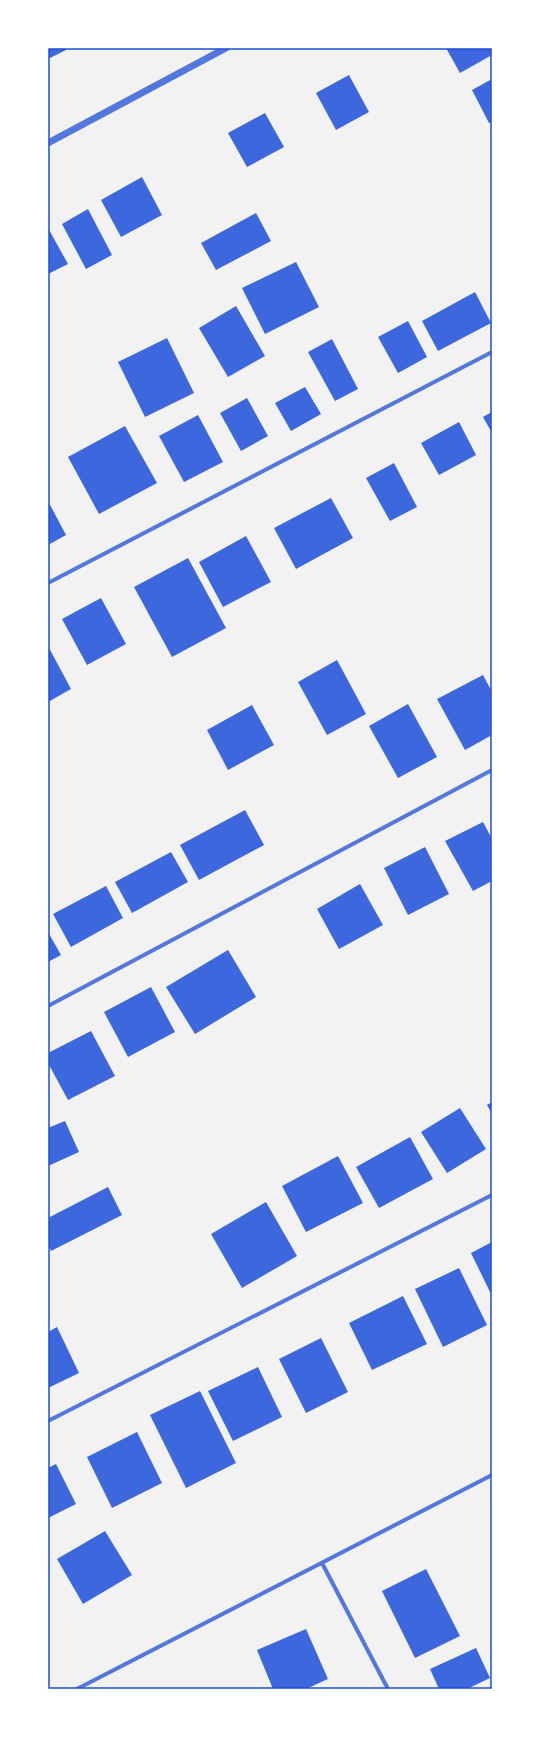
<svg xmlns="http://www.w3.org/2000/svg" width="540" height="1737" font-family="'PT Serif',serif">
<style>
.building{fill:#3d67dc}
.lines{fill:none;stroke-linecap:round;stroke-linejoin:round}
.minor{stroke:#5277de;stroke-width:4}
.tertiary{stroke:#5277de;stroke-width:7}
.neatline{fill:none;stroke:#1d4ed8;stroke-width:1.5}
</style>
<rect width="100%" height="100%" fill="#f2f2f2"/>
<path class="building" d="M48,48H65L66,50L48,59Z
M446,48H492V55L460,73Z
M349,75L369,112L336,130L316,93Z
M492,79V122L489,123L472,90Z
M265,113L284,147L247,167L228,133Z
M142,177L162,215L121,237L101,200Z
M88,209L112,255L86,269L62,224Z
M256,213L271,241L216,270L201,243Z
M48,228L68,264L48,274Z
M296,262L319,307L265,334L242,288Z
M475,292L491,323L438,351L422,321Z
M236,306L265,356L228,377L199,328Z
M408,321L427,357L398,373L378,337Z
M167,338L194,393L145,417L118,362Z
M332,339L358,389L335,401L308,352Z
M305,387L321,414L291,431L275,403Z
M247,398L268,436L241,451L220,413Z
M492,412V433L483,417Z
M198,415L223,462L184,482L159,436Z
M459,422L476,455L439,475L421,443Z
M125,426L157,483L99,514L68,457Z
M394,463L417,507L390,521L366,478Z
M331,498L353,538L296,569L274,528Z
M48,501L66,535L48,545Z
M246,536L271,582L223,607L199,562Z
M188,558L226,628L172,657L134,587Z
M101,598L126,644L87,665L62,619Z
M48,646L71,689L48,702Z
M337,660L366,714L327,735L298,682Z
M483,675L492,692V735L465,750L437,699Z
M408,704L437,757L398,778L369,726Z
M252,705L274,745L228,770L207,730Z
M245,810L264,845L199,880L180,845Z
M483,822L492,839V881L473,891L445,841Z
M425,847L449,894L408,915L384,868Z
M171,852L188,882L132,913L115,882Z
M360,884L383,925L339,949L317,909Z
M106,886L123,918L71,947L53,914Z
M48,932L61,955L48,962Z
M228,950L256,997L195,1034L166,987Z
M151,987L175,1032L128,1057L104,1012Z
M91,1031L115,1076L68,1100L48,1063V1053Z
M492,1102V1114L487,1105Z
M460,1108L486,1149L447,1173L421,1132Z
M65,1121L79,1152L48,1166V1128Z
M410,1137L433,1179L379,1208L356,1167Z
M338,1156L363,1203L306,1232L282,1186Z
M108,1187L122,1215L51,1251L48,1245V1218Z
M266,1202L297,1256L242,1288L211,1234Z
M492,1242V1296L471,1253Z
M459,1268L487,1325L443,1347L415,1289Z
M403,1296L427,1344L372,1370L349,1323Z
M57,1327L79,1373L48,1388V1332Z
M321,1338L348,1392L306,1413L279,1359Z
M258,1367L282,1417L233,1441L208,1391Z
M200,1391L236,1463L186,1488L150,1415Z
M137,1432L162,1483L112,1508L87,1457Z
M56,1464L76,1504L48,1518V1468Z
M105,1531L132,1575L83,1604L57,1559Z
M426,1569L460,1636L415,1658L382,1591Z
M306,1629L328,1679L306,1689H273L257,1650Z
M476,1648L490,1678L467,1689H439L430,1669Z"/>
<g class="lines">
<path class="minor" d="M48,583L492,352
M48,1006L492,770
M48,1421L492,1195
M322,1563L388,1689
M77,1689L492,1475"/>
<path class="tertiary" d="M48,143L226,48"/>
</g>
<rect width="540" height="1737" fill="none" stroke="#ffffff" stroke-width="98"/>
<rect x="49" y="49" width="442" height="1639" class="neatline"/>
</svg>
